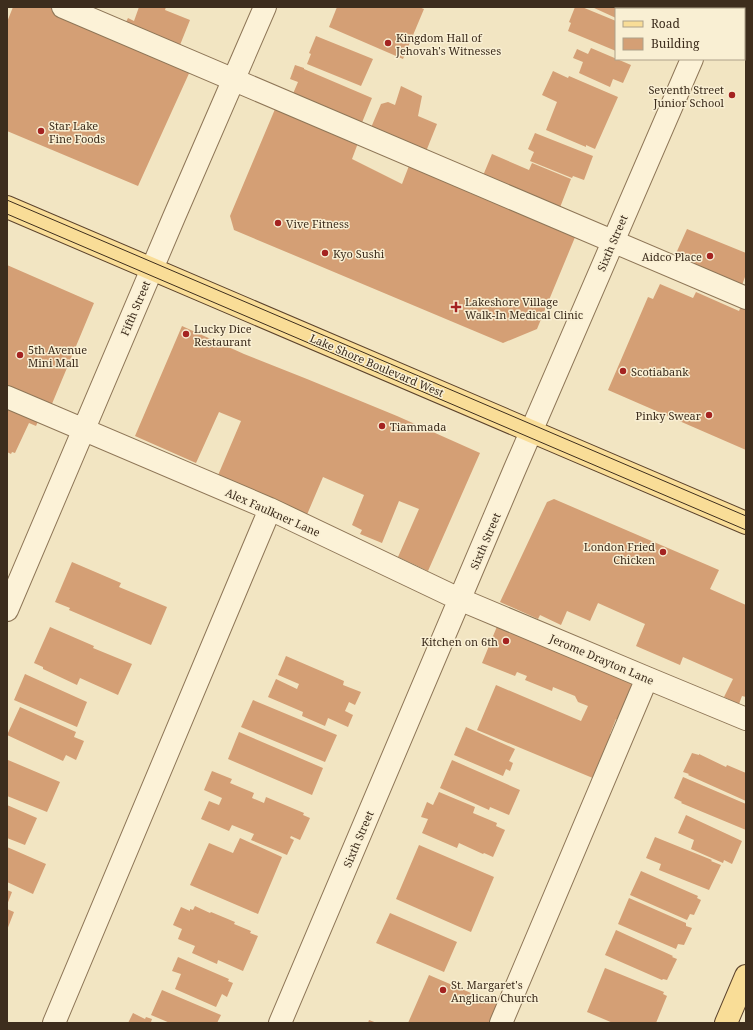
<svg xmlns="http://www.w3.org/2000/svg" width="753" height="1030" font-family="'Noto Serif',serif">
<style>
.building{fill:#d49f75}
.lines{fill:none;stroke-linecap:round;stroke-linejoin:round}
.minor-casing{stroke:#8e7657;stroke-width:24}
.major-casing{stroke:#5c432c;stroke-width:24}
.minor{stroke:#fcf2d7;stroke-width:22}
.major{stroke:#f9dd97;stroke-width:22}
.tram{stroke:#3d2d1d;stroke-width:1}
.poi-dot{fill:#a42321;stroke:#f9efd3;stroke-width:1.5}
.labels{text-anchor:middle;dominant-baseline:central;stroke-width:3;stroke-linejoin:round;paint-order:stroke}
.poi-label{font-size:11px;fill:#3d2d1d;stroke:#f9efd3;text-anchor:start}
.street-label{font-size:11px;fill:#3d2d1d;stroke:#f9efd3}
</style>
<rect width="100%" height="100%" fill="#f2e5c2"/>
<path class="building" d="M13,7H53L191,69L138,186L7,131V22Z
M139,7H166L165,10L190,20L180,45L171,41L170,45L124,26L128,18L134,21Z
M337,7H419L424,9L403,59L329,27Z
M575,7H582L616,21V51L568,31L571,23L569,22Z
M592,7H648L647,9H616V18Z
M316,36L373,59L361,86L307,64L311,54L309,53Z
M591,48L631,65L623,83L613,79L610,87L579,73L583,62L573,58L577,49L588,54Z
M295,65L304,68V69L372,98L361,125L292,96L298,82L290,79Z
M553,71L568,78L569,76L618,97L595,149L586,145V147L546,130L557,102L542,95Z
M401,86L422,96L418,116L437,124L425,154L370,130L381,104L388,102L395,105Z
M278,102L358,143L352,159L402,184L412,158L472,186L470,193L545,223L578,230L537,329L503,343L234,230L230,216Z
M535,133L593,156L584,180L573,176L572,178L530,161L534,152L528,149Z
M492,154L529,170L532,163L571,179L559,210L482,178Z
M687,229L746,253V278L745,277L741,288L673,260Z
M7,265L94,303L49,411L7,394Z
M660,284L693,298L696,292L739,311L743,302L746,303V450L608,390L648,297L653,299Z
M182,326L244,354L307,379L397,416L480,453L428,571L398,557L419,509L399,501L382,543L360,534L362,530L352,525L364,495L323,477L306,517L216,480L241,421L219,412L196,463L135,436Z
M7,403L40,417L36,426L29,423L15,453L12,452L11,454L7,452Z
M554,499L719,570L710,589L746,605V697L742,696L739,704L724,697L733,679L683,657L680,665L636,646L645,624L598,603L590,621L567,611L561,625L540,615L538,619L500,602L547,502Z
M72,562L121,583L119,587L167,607L151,645L69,610L70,608L55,602Z
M498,624L643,684L626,723L616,719L610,734L618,738L600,781L477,730L496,685L581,721L588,706L578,702L575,696L553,687L552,691L525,680L527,676L517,672L515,676L482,663Z
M50,627L94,646L93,648L132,664L118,695L80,678L77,685L43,669V667L34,663Z
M286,656L344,681L343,685L361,692L355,705L349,702L345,711L353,715L348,727L328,718L325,726L302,716L303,712L268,697L276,679L297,689L299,684L278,675Z
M25,674L87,702L77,727L14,700Z
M253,700L337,735L325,762L241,727Z
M20,707L76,732L74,737L84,741L76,760L66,755L63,761L7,735Z
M466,727L515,749L509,761L513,763L510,771L506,769L503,776L454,755Z
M239,732L323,768L312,795L228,759Z
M692,753L699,755V754L726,767L727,765L746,773V801L688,775L689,774L683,772Z
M8,760L60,782L47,812L7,796V762Z
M452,760L520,790L509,815L490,807L489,810L440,788Z
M212,771L232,779L230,783L254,793L252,798L264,803L266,797L304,813L303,815L310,818L300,840L291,836L290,838L294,840L287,855L251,840L254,834L232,825L229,831L201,819L209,801L219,805L222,798L204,790Z
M683,777L746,804V830L681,803L682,802L674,798Z
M439,792L475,807L473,813L497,823L496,826L505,830L493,857L484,853L483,854L459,843L457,848L422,833L428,819L421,817L427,802L433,805Z
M7,805L37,818L25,845L7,838Z
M686,815L742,841L732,864L724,860L723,863L691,849L694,840L678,833Z
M655,837L712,860L711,861L721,865L709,890L659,870L661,864L646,858Z
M240,838L282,857L258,914L190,885L209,843L233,853Z
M419,845L494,877L471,932L396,899Z
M7,847L46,864L33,894L7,882Z
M641,871L698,896L697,898L701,900L694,915L690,914L687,920L630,895Z
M7,890L12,892L7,905Z
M629,898L686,923V926L692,928L684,945L678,944L676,949L618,924Z
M195,906L210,913L211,912L235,922L234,924L251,931L250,933L258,936L243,971L218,960L217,964L192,953L195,946L178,939L182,929L173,925L181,907L190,911V909L193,910Z
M7,909L14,912L7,930Z
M390,913L457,942L444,972L376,943Z
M616,930L673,956L672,957L677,959L667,980L663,979L662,980L605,955Z
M178,957L229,979L228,981L233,983L227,997L222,994L216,1007L175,989L181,974L172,971Z
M605,968L664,992L663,994L667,996L656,1023H613L587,1012Z
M429,975L499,1005L491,1023H408Z
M162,990L221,1015L217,1023H170L151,1015Z
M133,1013L145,1019L146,1017L152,1019L151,1022L153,1023H128Z
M369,1020L377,1023H368Z"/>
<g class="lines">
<g class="minor-casing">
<path id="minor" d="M63,7L746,298
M713,9L714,7
M7,397L270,509L459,599L647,678L746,719
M7,610L174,217L265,7
M54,1023L243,573L270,509
M280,1023L514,471L692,59
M501,1023L647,678"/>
</g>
<g class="major-casing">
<path id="major" d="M7,207L746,523
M726,1023L746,976"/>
</g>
<use href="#minor" class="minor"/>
<use href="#major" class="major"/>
<path class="tram" d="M7,200L746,516
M7,214L746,530"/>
</g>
<g class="poi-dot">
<circle cx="388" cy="43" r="4"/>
<circle cx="732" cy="95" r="4"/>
<circle cx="41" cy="131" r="4"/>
<circle cx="278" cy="223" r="4"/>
<circle cx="325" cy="253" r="4"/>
<circle cx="710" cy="256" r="4"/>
<path d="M454 301h4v4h4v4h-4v4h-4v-4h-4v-4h4z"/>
<circle cx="186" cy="334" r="4"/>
<circle cx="20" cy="355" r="4"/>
<circle cx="623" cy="371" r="4"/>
<circle cx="709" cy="415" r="4"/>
<circle cx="382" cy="426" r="4"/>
<circle cx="663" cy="552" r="4"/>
<circle cx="506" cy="641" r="4"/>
<circle cx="443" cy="990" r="4"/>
</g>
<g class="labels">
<g class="poi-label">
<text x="396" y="37">Kingdom Hall of<tspan x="396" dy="13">Jehovah's Witnesses</tspan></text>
<text x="724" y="89" text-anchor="end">Seventh Street<tspan x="724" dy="13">Junior School</tspan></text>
<text x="49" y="125">Star Lake<tspan x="49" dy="13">Fine Foods</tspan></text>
<text x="286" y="223">Vive Fitness</text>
<text x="333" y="253">Kyo Sushi</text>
<text x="702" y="256" text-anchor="end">Aidco Place</text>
<text x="465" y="301">Lakeshore Village<tspan x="465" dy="13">Walk-In Medical Clinic</tspan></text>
<text x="194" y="328">Lucky Dice<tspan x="194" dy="13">Restaurant</tspan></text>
<text x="28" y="349">5th Avenue<tspan x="28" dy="13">Mini Mall</tspan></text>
<text x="631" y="371">Scotiabank</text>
<text x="701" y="415" text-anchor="end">Pinky Swear</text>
<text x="390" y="426">Tiammada</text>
<text x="655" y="546" text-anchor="end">London Fried<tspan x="655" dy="13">Chicken</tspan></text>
<text x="498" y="641" text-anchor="end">Kitchen on 6th</text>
<text x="451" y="984">St. Margaret's<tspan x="451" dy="13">Anglican Church</tspan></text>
</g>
<g class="street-label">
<text transform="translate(612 243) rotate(-67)">Sixth Street</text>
<text transform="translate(135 308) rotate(-67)">Fifth Street</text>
<text transform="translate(377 365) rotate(23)">Lake Shore Boulevard West</text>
<text transform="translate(273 512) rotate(24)">Alex Faulkner Lane</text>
<text transform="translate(485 541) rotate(-67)">Sixth Street</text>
<text transform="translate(602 659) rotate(23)">Jerome Drayton Lane</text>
<text transform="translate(358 839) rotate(-67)">Sixth Street</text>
</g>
</g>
<rect width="753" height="1030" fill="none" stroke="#3d2d1d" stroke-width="16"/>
<rect x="615" y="8" width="130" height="52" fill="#f9efd3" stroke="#aea18a"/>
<rect x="623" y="21" width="20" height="6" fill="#f9dd97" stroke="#aea18a"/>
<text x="651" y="28" font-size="12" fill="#3d2d1d">Road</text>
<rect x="623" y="38" width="20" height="12" fill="#d49f75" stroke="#aea18a"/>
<text x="651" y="48" font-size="12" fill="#3d2d1d">Building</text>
</svg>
